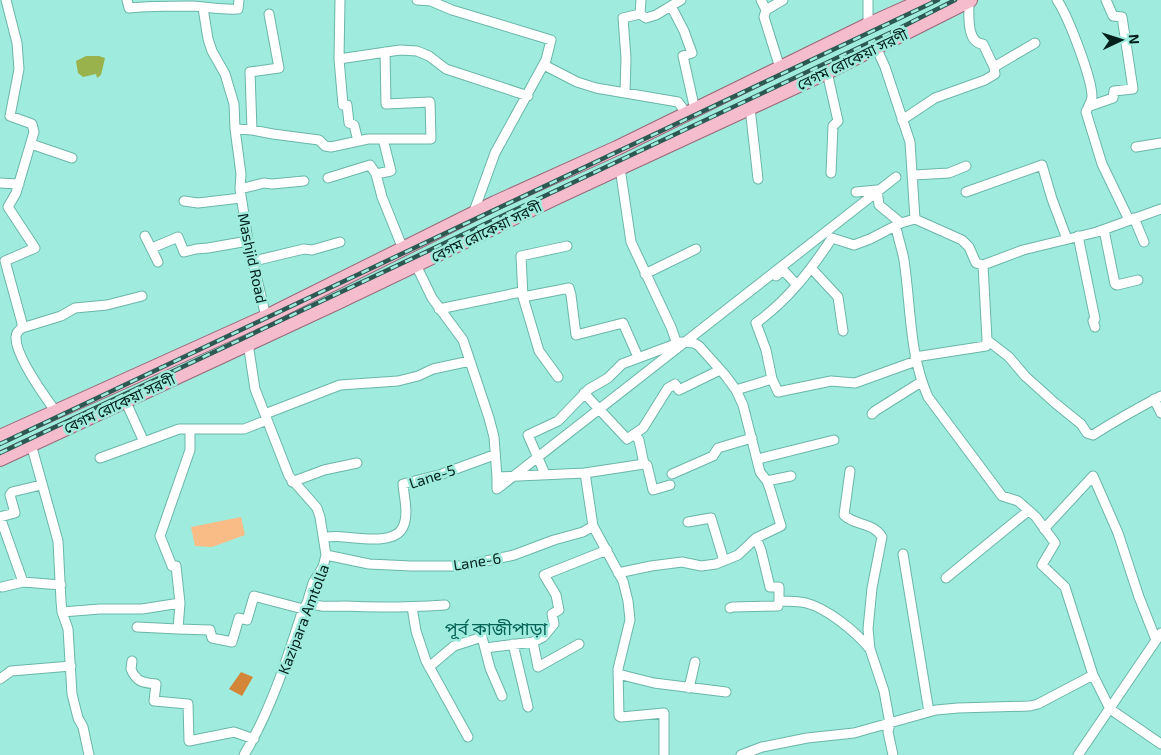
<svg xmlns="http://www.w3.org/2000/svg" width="1161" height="755" font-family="'Exo 2','Noto Sans Bengali',sans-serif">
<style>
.green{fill:#fabc86}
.forest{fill:#d38538}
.water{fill:#99b24c}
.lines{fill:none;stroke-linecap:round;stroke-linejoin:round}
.street-casing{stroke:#6ab6a9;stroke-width:11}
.primary-casing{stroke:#9b6979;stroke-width:16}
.street{stroke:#fff;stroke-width:9}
.primary{stroke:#f5bccd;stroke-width:14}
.rail-casing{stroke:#2c5951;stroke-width:4.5}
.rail{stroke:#9fecde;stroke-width:2.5;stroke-dasharray:8;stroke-linecap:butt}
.labels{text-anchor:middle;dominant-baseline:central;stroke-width:5;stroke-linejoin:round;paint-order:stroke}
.street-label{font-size:15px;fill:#00201b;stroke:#9fecde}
.quarter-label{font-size:18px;fill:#056358;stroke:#9fecde}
</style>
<rect width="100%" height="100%" fill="#9fecde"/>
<path class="green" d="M241,517L245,535L212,547L195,546L191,527Z"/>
<path class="forest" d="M241,672L253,677L242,696L229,689Z"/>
<path class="water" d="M86,56H99L105,58L101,75L97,78L96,74L83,77L78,73L76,61Z"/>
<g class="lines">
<g class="street-casing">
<path id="street" d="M6,0L17,43L19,69L10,116L32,124L34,132L16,193L8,207L35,248L5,261L22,323V328C19,330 16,333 16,337C15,355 45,397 56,412
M127,0L129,8C150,6 171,6 192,6C208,7 222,10 238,9L239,0
M340,0L339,59L343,105H347L349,123L354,125L358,141
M417,0L431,1L452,10L551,40L546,60L495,153L473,214
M641,0L640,14L646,18L656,15L681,0
M761,0L766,10
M1057,0C1068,16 1092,78 1092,97C1091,103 1088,107 1086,112L1102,164L1129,220
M969,1C969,14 966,43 983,44L994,67L1035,43
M671,6L684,31L692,53L683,56L695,110
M203,8L208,39L212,51L225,74L234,104L235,129L241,174L240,189L248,241L266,317
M868,25V0
M876,47L885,67L910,142L915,219L962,240L969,247L976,263L983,265L1023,250L1097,232L1161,209
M385,52L386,104L430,102L431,139H383L391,171L376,174L382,197L403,249
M339,59L400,50L417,51L429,56L446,69L528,96
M544,65L577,82L596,88L678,102L687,114
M780,68L764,17L766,10L783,0
M827,72L838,121L833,126L831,173
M625,92L626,58L623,18L640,14
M1090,106L1113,98L1114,91L1133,89L1122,17L1113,16L1106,0
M750,108L758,179
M902,120L935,98L985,80L995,74L994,67
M235,129L252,130L273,134L319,140L325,146L331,147L368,139H383
M252,130L250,72L279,68L269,14
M31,144L72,158
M1136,147L1161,143
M620,168L631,242L671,327L677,344
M914,175L949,173L966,166
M328,178L370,165L376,174
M0,183L19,184
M240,189L264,183L272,184L304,181
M856,192L877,190L879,205L901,223
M966,192L1042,165L1052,199L1067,239
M184,201L198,203L241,198
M1134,218L1144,242
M915,219L901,223L870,239L854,245L832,238C811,270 788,300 756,323L766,350L772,379L778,392L831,381L855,383L916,361
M896,227C898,238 902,249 904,260C911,307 909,354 928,397L1002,496L1018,501L1036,517L1055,543L1042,565L1065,587L1093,675L1110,709L1161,744
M1104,230L1115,284L1117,285L1138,280
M145,236L158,262
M1078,236L1095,319L1093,321L1095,327
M152,248L178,237L184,252L196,249L208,248L248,241
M254,261L304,249L312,250L340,242
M416,265L432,298L463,340L489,418L494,437L497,477L585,473L593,526L623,581L628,601L630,620L618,669L619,716L621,717L664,713V755
M983,265L987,340L1009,357L1025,376L1055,403L1081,424L1087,433L1093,435C1115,421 1138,408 1161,396
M812,269L838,297L843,331
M645,274L696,249
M776,276L783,270L797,285
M523,297L569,288L571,295L576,335L623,323L638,357
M439,309L521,292
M22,328L61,316L75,308L107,305L142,296
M915,357L986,346L987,340
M558,377L539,351L523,297L521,256L567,246
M736,390L772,379
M584,393L627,439L643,428L668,388L675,384L679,390L720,370
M1154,399L1161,413
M265,414L340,385L398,381L418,376L433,369L470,361
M872,414L875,411L921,382
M190,430V450L160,536L172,566H176L180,603L178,629L210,630L212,638L232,642L239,618L247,620L254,596L303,609
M634,434L639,440L644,464L647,465L653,490L670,485
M144,442L179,429H244L267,420
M31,444L58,541L61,601L62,612L68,629L72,694L78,718L83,727L89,755
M100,458L144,442L125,400
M758,459L834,440
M850,471L844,515C855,526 873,522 882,537L872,588L868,629L870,649L884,691L890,724L888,732L893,755
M585,473L644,464
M545,474L528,435L558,421L589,389L608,378L622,364L681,342L694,343L699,346L725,375L736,390L743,405L760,472L767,481L770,489L781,526L756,538L738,555L716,564L701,566L682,562L651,566L618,573
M672,474L713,456L718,448L752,438
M497,477V489L896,177
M767,481L791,476
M292,482L324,470L357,463
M0,517L15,513L10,495L12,492L41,485
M0,517L23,582
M688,522L711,518L724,561
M1044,529L1093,476L1118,533L1139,597L1156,640
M324,537C330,537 337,536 344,537C359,538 395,545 403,527C409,514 404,497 403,484L442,474L494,455
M756,538L761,550L770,587H779V601
M903,554L929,712
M326,555L369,564L411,566H463L514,555L554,540L583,532L593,526
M946,578L1028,511
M2,587L23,582L61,585
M307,603C324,608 330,606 346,606C379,608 412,607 445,605
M412,607L416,631L426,661L468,737
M730,608L732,607L778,606L779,601C788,601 798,601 806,603C827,608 856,632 869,648
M62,612L100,609H142L180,603
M137,627L178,629
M533,642L538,667L579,644
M513,644L528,707
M485,648L533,642L543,637L554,624L552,614L559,610L556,595L544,575L607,550
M132,661L131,669C136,682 144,683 156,684L154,701L188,704L189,741L234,732L254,739
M429,667L454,646L482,637L490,668L502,696
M618,674L654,683L726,692
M0,679L11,671L71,666
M689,688L695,662
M244,755C271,710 287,659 303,609L307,603L313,583L323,567L326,555L320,517L317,508L289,476L255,389L248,343
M741,755L762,747L807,738L854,733L936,710L958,708L1030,706L1038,704L1093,675
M1078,755L1161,633"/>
</g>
<g class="primary-casing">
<path id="primary" d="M0,437L266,317L495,203L617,148L868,25L924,0
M0,459L336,303L559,196L827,72L970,0"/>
</g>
<use href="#street" class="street"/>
<use href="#primary" class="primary"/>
<g class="rail-casing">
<path id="rail" d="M0,444L938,0
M0,453L894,31L955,0"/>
</g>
<use href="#rail" class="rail"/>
</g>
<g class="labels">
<g class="street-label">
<text transform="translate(852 59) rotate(-26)">বেগম রোকেয়া সরণী</text>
<text transform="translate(486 231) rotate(-26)">বেগম রোকেয়া সরণী</text>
<text transform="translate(253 258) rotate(78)">Mashjid Road</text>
<text transform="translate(119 403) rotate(-25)">বেগম রোকেয়া সরণী</text>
<text transform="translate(432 476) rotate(-18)">Lane-5</text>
<text transform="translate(477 561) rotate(-9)">Lane-6</text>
<text transform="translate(303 619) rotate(-69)">Kazipara Amtolla</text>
</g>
<g class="quarter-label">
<text x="496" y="628">পূর্ব কাজীপাড়া</text>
</g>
</g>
<g transform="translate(1121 40) rotate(86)" stroke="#9fecde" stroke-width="4" paint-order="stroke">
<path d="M0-4L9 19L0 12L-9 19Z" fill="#00201b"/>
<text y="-8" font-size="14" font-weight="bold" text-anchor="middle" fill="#00201b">N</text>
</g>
</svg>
